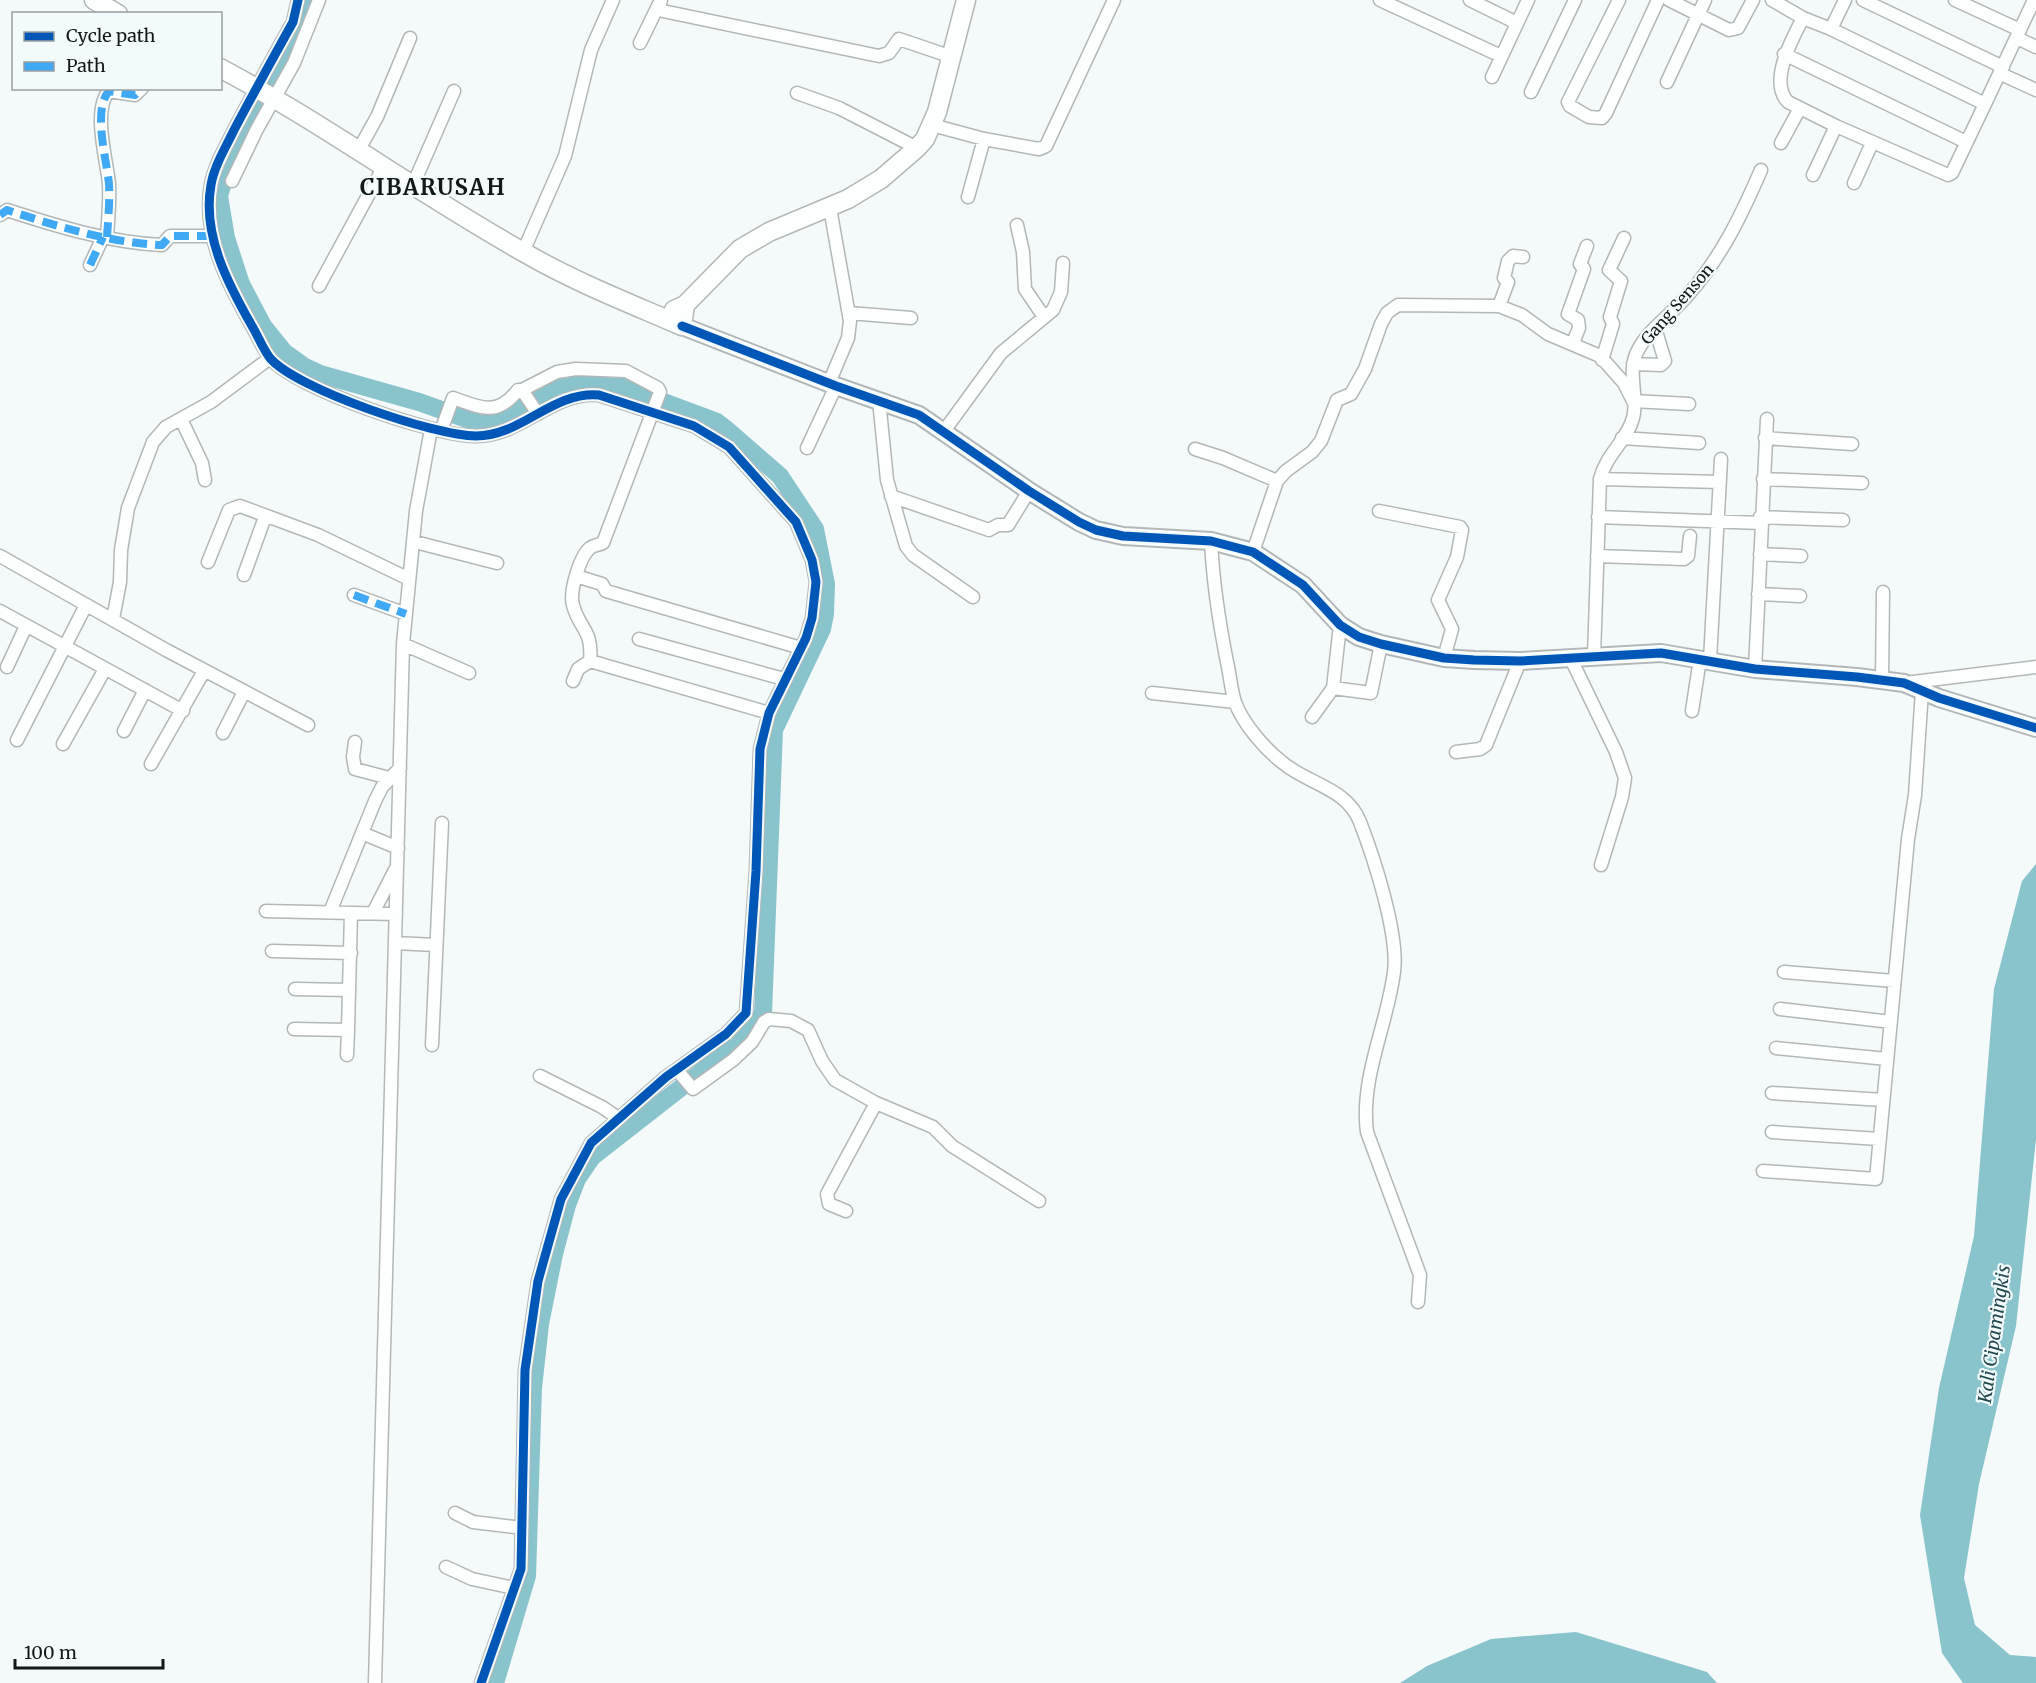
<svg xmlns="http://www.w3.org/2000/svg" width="2036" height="1683" font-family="Merriweather,serif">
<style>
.water{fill:#89c4cd}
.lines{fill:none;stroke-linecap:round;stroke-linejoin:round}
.river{stroke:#89c4cd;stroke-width:18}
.street-casing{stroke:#b4b7b7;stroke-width:15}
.secondary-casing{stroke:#b4b7b7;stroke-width:20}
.primary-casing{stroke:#b4b7b7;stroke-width:21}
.street{stroke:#fdfefe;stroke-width:12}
.secondary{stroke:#fdfefe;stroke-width:16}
.primary{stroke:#fdfefe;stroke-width:18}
.quiet{stroke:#3fa9f5;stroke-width:8;stroke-dasharray:15 8;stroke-linecap:butt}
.cycleway-casing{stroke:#f2fafb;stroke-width:13}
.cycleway{stroke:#0057b8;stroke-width:9}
.labels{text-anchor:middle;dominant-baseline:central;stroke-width:4.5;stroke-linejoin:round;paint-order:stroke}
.street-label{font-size:16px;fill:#141717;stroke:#f2fafb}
.water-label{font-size:18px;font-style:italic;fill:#21484e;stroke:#f2fafb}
.district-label{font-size:22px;font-weight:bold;letter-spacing:1.5px;fill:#141717;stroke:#f2fafb}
</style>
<rect width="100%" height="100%" fill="#f4f9f9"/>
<path class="water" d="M2036,864V1139L2016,1326L1979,1484L1964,1578L1975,1625L2010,1655L2036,1657V1683H1963L1942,1653L1920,1515L1939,1388L1974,1236L1994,989L2022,881Z
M1576,1632L1707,1672L1717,1683H1400L1427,1666L1491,1639Z"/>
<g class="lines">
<path class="river" d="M309,0L299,37L230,157L219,196L226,238L241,284L263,326L284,352L305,367L320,374L419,402L481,424L499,420L522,404L551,389L584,382L615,384L717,422L726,429L780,476L815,529L826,584L825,614L822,629L774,730L763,1014L715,1061L592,1157L577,1179L567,1205L554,1254L540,1324L533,1388L527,1576L495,1683"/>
<g class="street-casing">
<path id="street" d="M298,0L293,22C273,58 253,94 234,130C226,147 214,166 211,185C202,235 228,284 252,326C258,336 263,349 270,358C296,389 435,436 476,436C522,436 552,391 599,395L694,426L729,447L796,522L812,560L816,582L812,618L806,638L769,713L760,749L756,871L746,1013L726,1034L666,1077L591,1143L561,1199L538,1281L525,1370L521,1569L481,1683
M661,0L659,7L663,11L879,56L889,53L899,39L952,57
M1380,0L1501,56
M1470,0L1517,23
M1619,0L1568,102L1570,106L1589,117L1602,118L1606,113L1658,0
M1669,0L1729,30L1738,28L1753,0
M1772,0L1803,18L1831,29L1985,104L2034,0
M1863,0L2003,67
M1955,0L2020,30
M1803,18C1793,37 1768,82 1788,102L1836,126L1948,175L1952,173L1985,104
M1831,29L1845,0
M2017,38L2036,47
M640,43L659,4
M1784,54L1966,142
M2001,74L2036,90
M1492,77L1528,0
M1667,82L1705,0
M1531,92L1575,0
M797,93L839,108L917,148
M932,125L984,139L1039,149L1046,146L1114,0
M1781,143L1800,108
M358,151L377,117L410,38
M1813,175L1836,126
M232,181L257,129L294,63L319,0
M1854,183L1872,143
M413,185L454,91
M968,197L984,139
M0,215L7,210C56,226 111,243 162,245L170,236H213
M1017,225L1023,252L1025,289L1044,317
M107,237C108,220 110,202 109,184C107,161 92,110 109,91L135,95L142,88
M523,252L565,156L591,50L613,0
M90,265L103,237
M319,286L383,168
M1499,306L1508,282L1504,278L1508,261L1513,256L1523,257
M849,313L911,318
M1573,343L1579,328L1578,320L1568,314L1584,269L1580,264L1587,246
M1602,360L1613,324L1610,317L1621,281L1609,270L1624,238
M1633,364L1661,365L1665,361L1655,328
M829,383L848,338L850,321L830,208
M522,390L557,372L576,369L626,371L658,388L660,392L603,543C599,545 594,545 590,548C580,556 569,592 573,605C579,629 593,629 590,661L578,669L573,681
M879,400L887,480L906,546L913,555L973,597
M181,419L202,463L205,480
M441,431L453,398C481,408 497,417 518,390H522L538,414
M944,431L1001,353L1053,310L1061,292L1063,263
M1622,438L1699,443
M1765,438L1852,444
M807,448L836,386
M1195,449L1223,458L1277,481
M1600,479L1720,482
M1763,479L1862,483
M891,496L989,530L998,525H1008L1029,491
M1379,511L1460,527L1462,530L1457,557L1438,600L1452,629L1444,658
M1598,517L1760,523
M1760,517L1843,520
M1211,541C1213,582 1219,622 1227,662C1230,675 1231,690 1235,702C1243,724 1265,749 1283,763C1308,784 1347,788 1360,822C1374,858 1399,935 1394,972C1387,1026 1360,1078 1367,1132L1420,1275L1418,1302
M415,542L497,563
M1253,552L1277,481L1286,471L1312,452L1321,441L1337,400L1351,394L1365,369L1381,324L1387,313L1398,305L1499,306L1522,315L1548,334L1600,356L1624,383L1633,401L1689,404
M1760,554L1801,556
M0,556L166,650L308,725
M1597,556L1684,559L1688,556L1690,536
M208,562L229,510L240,506L318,535L409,579
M244,575L265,517
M576,576L602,584L606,591L801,648
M1758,594L1800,596
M354,595L406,614
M0,611L183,711
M113,619L120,582L121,550L128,508L153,442L166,427L211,402L270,358
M639,639L784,679
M403,644L469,673
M1594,656L1600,479C1606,454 1627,441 1633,418C1639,396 1626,372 1638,350C1649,329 1672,314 1687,296C1721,258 1741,216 1761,170
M1570,657L1616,752L1625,778L1622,797L1601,865
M1710,660L1721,459
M590,661L769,713
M7,667L26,626
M1755,669L1767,419
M1882,680L1883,592
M1905,683L2036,667
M1333,688L1371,693L1381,644
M1152,693L1235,702
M1692,711L1700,659
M1312,717L1333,688L1340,625
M124,731L145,690
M223,733L244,692
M17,740L86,605
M355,742L353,757L355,769L389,778
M63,744L105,669
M1456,752L1480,749L1486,745L1520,661
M151,764L204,671
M362,833L398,848
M266,911L396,914
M330,912L375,801L382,787L400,768
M373,913L395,870
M395,943L436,945
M272,951L351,953
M1784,972L1894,981
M295,989L349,990
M1780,1009L1891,1022
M294,1029L348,1030L351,913
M432,1045L442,823
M1776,1048L1887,1059
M347,1055L348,1030
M677,1070L693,1089L733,1060L752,1042L764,1022L769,1019L791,1021L808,1030L822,1061L835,1080L876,1103L933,1127L952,1146L1039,1201
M540,1076L602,1107L618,1118
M1772,1093L1883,1100
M1772,1132L1879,1139
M1763,1171L1876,1179L1908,839L1915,795L1922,691
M846,1211L829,1204L827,1194L876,1103
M455,1513L473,1522L522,1528
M446,1567L472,1579L514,1588
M375,1683L403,644L416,511L431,429"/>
</g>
<g class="secondary-casing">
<path id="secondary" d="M682,326L836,386L919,415L1029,491L1079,522L1096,530L1123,536L1211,541L1253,552L1303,585L1340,625L1359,637L1381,644L1444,658L1474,660L1520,661L1661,653L1755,669L1857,677L1904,683L1939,698L2036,728"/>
</g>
<g class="primary-casing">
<path id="primary" d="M94,0L118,14
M220,68C325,124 421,195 525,253C575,282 629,303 682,326L685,305
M674,310L685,305L740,249L769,232L848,199L881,179L917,148L925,139L937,112L966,0"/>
</g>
<use href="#street" class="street"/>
<use href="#secondary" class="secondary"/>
<use href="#primary" class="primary"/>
<path class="quiet" d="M0,215L7,210C56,226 111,243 162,245L170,236H213
M107,237C108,220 110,202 109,184C107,161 92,110 109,91L135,95L142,88
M90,265L103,237
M354,595L406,614"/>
<g class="cycleway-casing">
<path id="cycleway" d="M298,0L293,22C273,58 253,94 234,130C226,147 214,166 211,185C202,235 228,284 252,326C258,336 263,349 270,358C296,389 435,436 476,436C522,436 552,391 599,395L694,426L729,447L796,522L812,560L816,582L812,618L806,638L769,713L760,749L756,871L746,1013L726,1034L666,1077L591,1143L561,1199L538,1281L525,1370L521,1569L481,1683
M682,326L836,386L919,415L1029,491L1079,522L1096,530L1123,536L1211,541L1253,552L1303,585L1340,625L1359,637L1381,644L1444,658L1474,660L1520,661L1661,653L1755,669L1857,677L1904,683L1939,698L2036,728"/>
</g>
<use href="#cycleway" class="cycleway"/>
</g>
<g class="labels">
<g class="street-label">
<text transform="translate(1677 304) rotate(-49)">Gang Senson</text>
</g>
<g class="water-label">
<text transform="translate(1994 1334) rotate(-82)">Kali Cipamingkis</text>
</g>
<g class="district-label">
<text x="433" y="187">CIBARUSAH</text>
</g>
</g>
<rect x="12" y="12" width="210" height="78" fill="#f2fafb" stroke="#999fa0" stroke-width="1.5"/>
<rect x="24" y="32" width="30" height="9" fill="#0057b8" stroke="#999fa0" stroke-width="1.5"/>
<text x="66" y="42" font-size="18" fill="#141717">Cycle path</text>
<rect x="24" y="62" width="30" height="9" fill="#3fa9f5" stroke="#999fa0" stroke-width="1.5"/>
<text x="66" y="72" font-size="18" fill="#141717">Path</text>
<path d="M15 1659v9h148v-9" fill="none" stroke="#141717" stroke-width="3"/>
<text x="24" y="1659" font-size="18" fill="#141717" stroke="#f2fafb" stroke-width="4.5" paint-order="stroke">100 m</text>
</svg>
